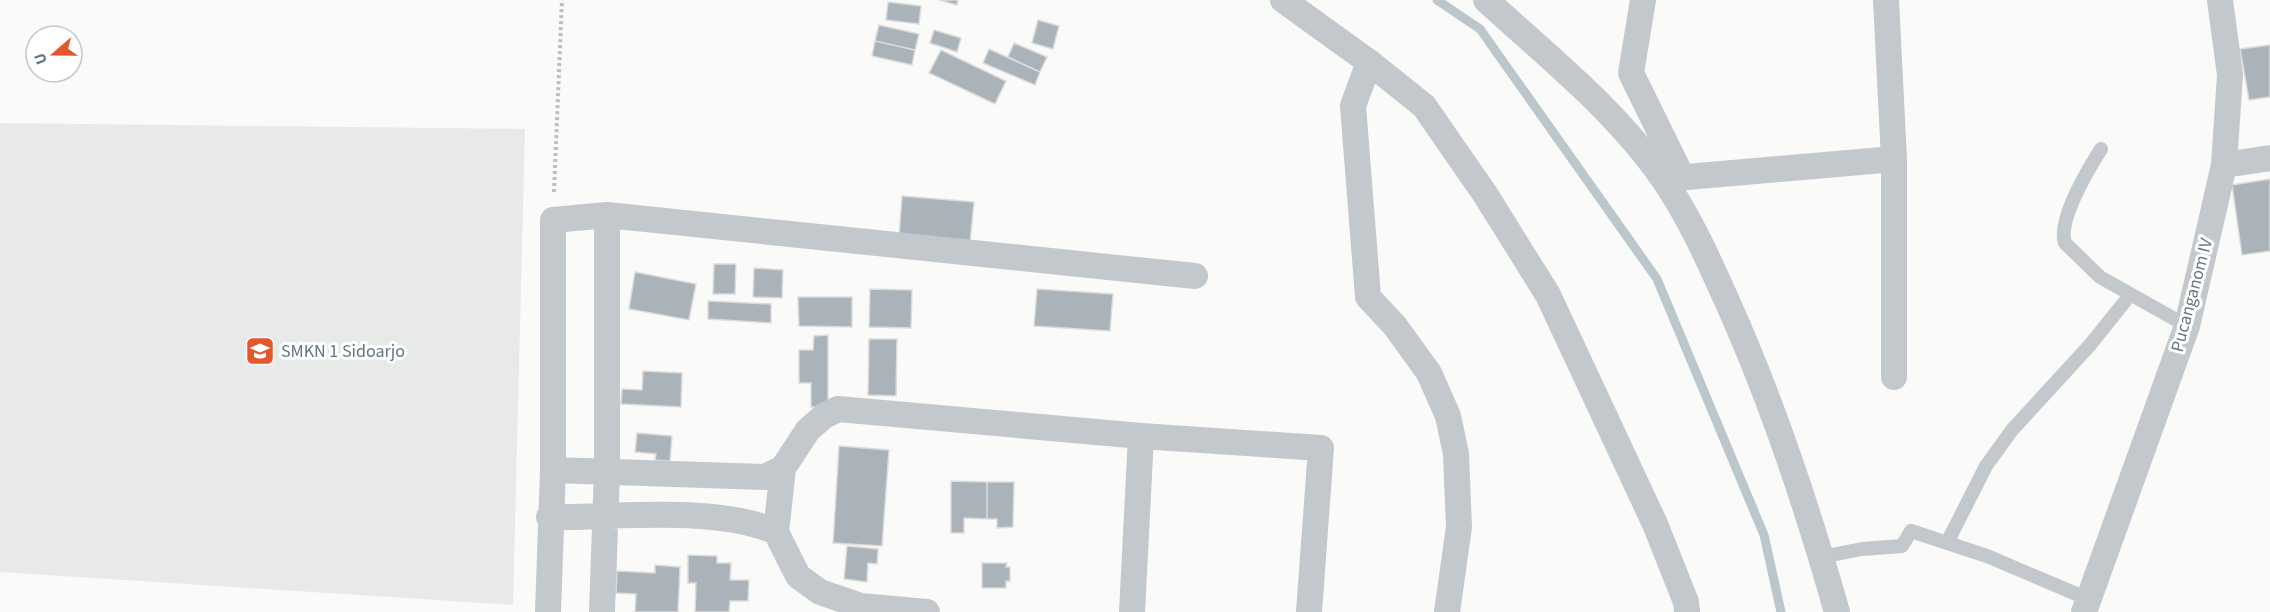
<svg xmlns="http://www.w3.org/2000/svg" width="2270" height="612" font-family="'Source Sans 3',sans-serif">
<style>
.built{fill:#e8e9e9}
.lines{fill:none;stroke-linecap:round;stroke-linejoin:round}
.stream{stroke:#bbc7cb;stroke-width:9}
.building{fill:#aab3b9;stroke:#dcdcda;stroke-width:1.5}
.path{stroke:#bbbfc2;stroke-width:4;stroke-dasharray:3 3;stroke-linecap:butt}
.service{stroke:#c3c8cc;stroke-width:14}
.minor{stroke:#c3c8cc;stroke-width:26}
.labels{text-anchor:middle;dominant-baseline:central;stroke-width:6;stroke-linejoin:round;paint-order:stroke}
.street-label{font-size:18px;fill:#657683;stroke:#fff}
.poi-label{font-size:18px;fill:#657683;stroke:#fff;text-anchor:start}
</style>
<rect width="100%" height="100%" fill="#fafaf8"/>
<path class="built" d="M0,123L525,129L513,605L0,572Z"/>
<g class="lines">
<path class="stream" d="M1437,0L1480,29L1657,279L1764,535L1781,612"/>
</g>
<path class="building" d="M939,0H958L957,5Z
M888,2L921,6L919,24L886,20Z
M1038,20L1059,26L1053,49L1032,43Z
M879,25L919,34L915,50L875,41Z
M934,30L961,38L957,52L930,43Z
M875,41L915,50L912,65L872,56Z
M1014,43L1047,57L1040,72L1008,57Z
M2270,45V97L2249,100L2240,49Z
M989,49L1040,72L1035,85L983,63Z
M941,50L1006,81L995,104L929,73Z
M2270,179V251L2242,255L2232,185Z
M902,196L974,202L970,243L899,237Z
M714,264H736L735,294H713Z
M754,268L783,270L782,298L753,297Z
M635,272L696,284L689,320L629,309Z
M870,289L912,290L911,328L869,327Z
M1037,289L1113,294L1110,331L1034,326Z
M798,297H852V327L799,326Z
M708,301L771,304V323L708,319Z
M828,335V407H811V383H799V350H813L814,336Z
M869,339H897L896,396L868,395Z
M643,371L682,373L681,407L621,404L622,389L642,390Z
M637,433L672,436L670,461L655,460L656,454L635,452Z
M839,446L889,450L882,546L833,543Z
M951,481L987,482V519L964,518V533H951Z
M987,482H1014L1013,527L997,528V519H987Z
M847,546L878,549L877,564L868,563L867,582L844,579Z
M688,555L717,556V563H731L730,580H749L748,601H730L729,612H695L696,583H688Z
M982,563H1007L1006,567H1010V581H1006V588H982Z
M655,565L680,567L678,612H635L636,594L616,593L617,571L655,573Z"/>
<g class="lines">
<path class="path" d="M554,192L562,0"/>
<path class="service" d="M2101,149C2089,168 2057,221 2065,243L2100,277L2187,326
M1947,543L1986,466L2012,430L2090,345L2130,295
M1821,557L1862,549L1902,546L1911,531L1987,556L2088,599"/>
<path class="minor" d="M1283,0L1369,62L1424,106L1485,194L1548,295L1655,524L1686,602L1687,612
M1486,0C1548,57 1617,111 1664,180C1690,218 1708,259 1727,301C1772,401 1807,506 1837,612
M1643,0L1631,73L1682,177
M1886,0L1894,159V377
M1369,62L1353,106L1368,297L1395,326L1429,373L1448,416L1456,454L1459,527L1447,612
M2224,165L2270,158
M1664,179L1894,159
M553,470L765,477L783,468
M549,517C615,518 718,505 776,532
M548,612L553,470V220L607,215L1195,276
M602,612L607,471V215
M927,612L861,606L820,592L798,576L776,532L783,468L808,430L824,416L838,409L1141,436L1321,448L1309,612
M1132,612L1141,436
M2084,612L2187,326L2224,165L2230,75L2220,0"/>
</g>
<defs>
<g id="school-square" transform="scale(1.5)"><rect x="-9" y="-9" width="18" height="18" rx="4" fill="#e4572e" stroke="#fff"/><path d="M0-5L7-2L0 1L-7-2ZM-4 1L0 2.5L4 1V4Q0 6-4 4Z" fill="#fff"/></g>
</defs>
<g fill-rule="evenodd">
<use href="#school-square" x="260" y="351"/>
</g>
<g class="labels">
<g class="street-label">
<text transform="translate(2192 295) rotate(-75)">Pucanganom IV</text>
</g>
<g class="poi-label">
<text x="281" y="351">SMKN 1 Sidoarjo</text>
</g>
</g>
<g transform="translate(54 54) rotate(250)"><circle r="28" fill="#ffffff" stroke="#c1c8cd" stroke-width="1.5"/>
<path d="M0-4.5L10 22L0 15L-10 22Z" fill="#e4572e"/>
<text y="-9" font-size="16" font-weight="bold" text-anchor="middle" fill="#657683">U</text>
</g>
</svg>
